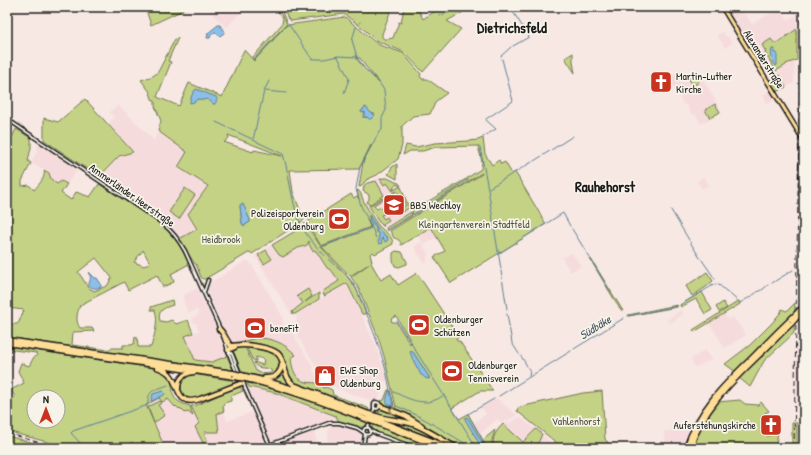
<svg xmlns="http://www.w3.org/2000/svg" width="811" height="455" font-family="'Patrick Hand',sans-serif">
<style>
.built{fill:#f6dbdd}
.green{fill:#c4d286;stroke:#707751;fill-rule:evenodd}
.water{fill:#8bbfe8;stroke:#5f7e96}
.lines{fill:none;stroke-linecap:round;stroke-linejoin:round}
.stream{stroke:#5f7e96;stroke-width:1}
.minor-casing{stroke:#1c1c1c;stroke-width:5}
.major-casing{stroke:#1c1c1c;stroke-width:6}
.highway-casing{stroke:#1c1c1c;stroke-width:7}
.minor{stroke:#f7f3e8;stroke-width:2}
.major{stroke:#fedd96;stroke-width:3}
.highway{stroke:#fedd96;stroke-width:4}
.rail{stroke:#1c1c1c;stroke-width:1;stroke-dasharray:6 3;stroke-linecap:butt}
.highway-bridge-casing{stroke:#1c1c1c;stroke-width:7;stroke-linecap:butt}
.highway-bridge{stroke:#fedd96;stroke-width:4}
.oneway{stroke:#98865f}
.labels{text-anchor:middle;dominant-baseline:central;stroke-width:3.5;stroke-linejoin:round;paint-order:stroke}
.street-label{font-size:11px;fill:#1c1c1c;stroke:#f7f3e8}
.poi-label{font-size:11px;fill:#1c1c1c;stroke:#f7f3e8;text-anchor:start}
.park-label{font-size:11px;fill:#4e533c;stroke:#f7f3e8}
.water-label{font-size:12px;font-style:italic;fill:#435563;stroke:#f7f3e8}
.district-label{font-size:15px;font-weight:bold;fill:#1c1c1c;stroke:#f7f3e8}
</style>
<rect width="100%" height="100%" fill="#f7e8e3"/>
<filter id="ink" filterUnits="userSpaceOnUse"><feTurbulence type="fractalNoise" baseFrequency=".025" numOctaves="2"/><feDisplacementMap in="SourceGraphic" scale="8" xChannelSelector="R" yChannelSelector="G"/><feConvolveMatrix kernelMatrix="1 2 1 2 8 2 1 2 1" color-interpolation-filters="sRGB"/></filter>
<g filter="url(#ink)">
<path class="built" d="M206,7H247L227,27L217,19Z
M722,7H740L744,14L731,22Z
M780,7L788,20L796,15L792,7H798L797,29L774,44L765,53L777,73L780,71L779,69L795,60L794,83L786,87L778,74L767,80L749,53L752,51L734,21L745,14L752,24Z
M723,32L726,37L728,36L732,43L725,48L717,35Z
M682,69L688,78L697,72L704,81L722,112L701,124L695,114L694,115L691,113L686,104L684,105L668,78Z
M772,89L778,98L767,104L763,95Z
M118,105L154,140L158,131L187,152L178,167L208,186L188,214L197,229L179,239L162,222L99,177L119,156L133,151L108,124L114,117L110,112Z
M37,143L56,154L77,170L67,184L61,181L57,184L51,179L49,173L31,163L37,151Z
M381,177H388L399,183L411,212L386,228L382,227L378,222L368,206L385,195L375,179Z
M704,177L709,185L702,189L697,181Z
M431,227L437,237L424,245L418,235Z
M421,242L429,255L427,256V262L424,263L414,247Z
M309,244L312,250L316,251L327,268L332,271L339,281L304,303L293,311L292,312H290L255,256L256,255L272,245L279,255L283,256L298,248L303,247Z
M572,253L581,266L571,272L562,258Z
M245,261H247L250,262L283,317V322L284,325L291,328L296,339L313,367V370L320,382L326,387L324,388L319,384L304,382L298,379L295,373L291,360L292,357L296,355L277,341L256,338L245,341L232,343L231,345L208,294V287L211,282Z
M347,283L376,346L387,380L384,382V387L378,399L374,401H371L339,389L328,384L303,346L298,336L294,326L297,319L295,314Z
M198,288L202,299L207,306L227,356L212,362L195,360L185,336L199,331L196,324L193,322L192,318L199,315L197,310L188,313L183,299L185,294Z
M681,310L683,314L672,322L668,323L667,320Z
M724,314L728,319L733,317L746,335L725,348L709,323Z
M705,350L710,358L713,359L695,367L691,359Z
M797,350L804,352V412H802V409H797Z
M248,388L279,394L293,400L295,402L297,401L316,408L336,416L339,422L333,421H328L280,439H279L272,441L270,440Z
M172,393L176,399L184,404L191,406L204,432L217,413L224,411L227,421L252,412L265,440L263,442L232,443L231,442L204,443L196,448H165L146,405Z
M496,398L517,415L502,423L497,419L480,434L473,423L486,414L481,407Z
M520,417L536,429L523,443L503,424L512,422Z
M330,425L343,427L361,432L362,435L361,444L355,443L354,448H319L320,446L326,447Z
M315,429L317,448H275V446Z
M689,430L681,448H666L664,431Z
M542,434L550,441L548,448H536Z"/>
<path class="green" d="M145,7H182L183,10L151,25Z
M276,7H280L287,24L275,36L274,38L254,59L253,57L282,24L283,18Z
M283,7H392L382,34V37L384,39H388L393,38L399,22L401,23L404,7H417L423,19L438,9L437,7H461L457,9L463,12L447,21L461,29L423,72L404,52L377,41L360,26L344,14L291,21L288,19Z
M345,17L375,42L379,45L403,53L421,74L420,76L422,79H427L447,93L436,101L430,114L413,116L402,126V145L398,159L377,175L366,180L362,186L359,187L363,162L371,145L359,169L290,170L293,192L304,220L252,254L250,252L205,279H203L201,277L196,264H195L179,239L197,229L188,214L208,186L178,167L187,152L158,131L161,121L155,106V101L152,99L150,92L141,80L153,76L158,72L175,39L178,38L168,61L171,62L157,97L179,106L189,83L222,97L244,50L254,61L275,38L276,36L287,25ZM356,58H360L366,67L379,82V83L364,68ZM366,107L367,110L372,114H375L372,118L363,117L365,112H361L362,110L364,108ZM228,135L282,156L254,150L253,152L224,142L229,138ZM241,204L250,222L245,225H243L242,223L240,206Z
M797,29V60L786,64V65L776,71L765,53L766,52L762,45L771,39L775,44Z
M573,53V62L575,73L565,58Z
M696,75L699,82L693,86L689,79Z
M779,75L786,87L777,92L770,80Z
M85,99L133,152L119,156L99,177L44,140V118L58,122Z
M715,104L720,112L710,118L705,110Z
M16,129L31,138V148L28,161L31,163L22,181V186L29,185L34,190C39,184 46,178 44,170L49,173L51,179L57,184L61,181L67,184L61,193L71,200L76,192L90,197L99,184L161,224L174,236L179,244L189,264L171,274L174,282L163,287L157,275L128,290L124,282L80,305C77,313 75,321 80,328H92L94,331L73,332L72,345L109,350L112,348H123V345H131L134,344L135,337H137L138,347H151C154,336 159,322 155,310H151V307L172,300L173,305C164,308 157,310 160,321L166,322L172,320L176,324L188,320L193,333L185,336L195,360L212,362L227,356L233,370L194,365L7,337V324H17L19,322L24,310L7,308V140H11ZM143,250L150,263L144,266L134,262ZM96,258L112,278L107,286L94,291L89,288L78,272Z
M483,138L485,154L492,165L499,160L501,164L505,162L512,174L515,172L546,224L451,283L434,257L445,251L431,227L401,245C401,241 398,239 394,238L390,231L482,174V173L469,181L467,178L481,169L482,162L478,146L436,147L423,151H410L403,155L406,145L416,147L435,143L468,141L478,140Z
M397,164V179L388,174L392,167Z
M384,178C389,177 393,182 399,183L401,186H399L397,184L393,187L394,189L392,190L387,183L384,185L380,179Z
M466,179L468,182L413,215L412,211Z
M376,181L384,195L369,205L367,202L369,199V196L368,194L363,191L364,186L367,183Z
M399,187H401L409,208L402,212L400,209L406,205L397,191L393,193L392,191Z
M185,188L195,195L179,219L169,212Z
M358,190C362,193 362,199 365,204C369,211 373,218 378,225C383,231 393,235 393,244L375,254L373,252L370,254L372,262L371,263L381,280L391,274L398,285L417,273L459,337L456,339L457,341H459L460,342L493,391H480L452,408L459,419L468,414L483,440L495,430L492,440V448H461L411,417L384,406L393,408L396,407L384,356L378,337L359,289L351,277L369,264L350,276L322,247L371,228L367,219L370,227L321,246L307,222L351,194L354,198L357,196L359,199L357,191ZM369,216L379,230L388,238L384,240L383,238H382L381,241L379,235L376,232V228L373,224L370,221ZM396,316L412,343L410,344L396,322H392L391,319ZM413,352L429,377V379C421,375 422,375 418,368C413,360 413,361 413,352Z
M382,198L383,199L374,205L377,209L380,207L383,210L384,214L381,215L384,219L387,217L389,220L383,224L384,226H383L378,221L369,206Z
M411,212L412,216L387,231L386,228Z
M305,223L322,248L343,271L356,288L366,314H362L347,283L324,296L323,291L339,281L332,271L327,268L316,251L312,250L309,244V241L307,245L305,246L298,248L283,257L279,255L272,245L302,227Z
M266,250L272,259L264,264L258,255Z
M396,251L402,252L407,262V264L399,267L395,266L393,261V253Z
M590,259H591L623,311L620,309Z
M707,272L713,281L706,287L692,296L686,286Z
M308,289L312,296L305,302L319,293V299L295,314H293L292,312L293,311L303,303L297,296Z
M702,292L712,310L705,314L696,299L681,307L680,305Z
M739,301L740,304L694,332L693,330Z
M723,302L727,308L719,312L716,307Z
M795,303L794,333L764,361L750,387L738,377L740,375L725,364L750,345L772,323L781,312L782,309L786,311L788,310Z
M677,305L678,306L629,316L628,315Z
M256,338C273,338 284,343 296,355L291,358C292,368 295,380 306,382C310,383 315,382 319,384C321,385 322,386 324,388L326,387L332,390L333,395L368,408L370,412L298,386L289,378L285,363L274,350L231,345L232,343L245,341Z
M7,346L153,368C158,370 164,371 167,375C179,388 163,399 190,406L193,416L188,412L185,413L180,408L179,409L176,406L175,407L168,399L162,402L159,398L146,405L165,448H135L132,442L123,448H69L7,431V401L15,397L11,390L24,383L18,371L21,363L29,366L34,357L37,356L36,353L7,349ZM34,397H58V421H34Z
M245,347L256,371C260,373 268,375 272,372L270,369C264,367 256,370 254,362L263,365L264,359L256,357V361H255L252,359L247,348L248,347C254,347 267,349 273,352C283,357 282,374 271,376C261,377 251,374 242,372L233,350L237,348Z
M282,366L295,387L270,379Z
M192,374L229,380H232L234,383C224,387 202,398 193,399C181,399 177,382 186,376C187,376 192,374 192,374Z
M247,383L274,388L302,397L368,423C361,432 347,425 339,422L336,416L276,393L249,387Z
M240,387L243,391L231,396V401L224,403L223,407L224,411L217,414L219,432H204L208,442L203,443L195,427L199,423L191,406L197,405L232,389Z
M388,390H390L394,405L393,407L384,405H382L381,401L384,400Z
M602,391L605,439L607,442H608V448H563L517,411L518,408L524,406L583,393Z
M740,400L745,404L758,405L761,402L769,411L765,413L767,425V436L778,433L775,448H692L704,419L717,402Z
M160,401L162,403L158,405L165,415L154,423L148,407Z
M381,407L396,413L418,425L376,414L380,412V411L376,413L377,410Z
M384,419L416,426L448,444Z
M372,423L437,448H418L374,432L371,424Z
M792,423H797V448H791L792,442Z
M503,424L523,442L536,429L542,434L536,448H494C491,438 496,431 503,424Z
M7,436L34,443L47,448H7Z
M390,441L407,447V448H389Z"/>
<path class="water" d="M218,25H220L224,31V33L220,36L215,32L211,35L210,38H207L208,33Z
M772,49H774V53H777V65L776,66C773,63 770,54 772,49Z
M196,89L216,97C218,99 216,102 215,104H213L208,99L203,100L198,99L194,102L190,103V101L192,95L195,90Z
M366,107L370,112L375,115L371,119H369L367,117H363V115L365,114V112H364L363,113L361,112L362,110Z
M241,204H243L244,206L250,220V222L245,225H243L242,223L240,206Z
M369,215L379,230L388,238L387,241L385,242L383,238H382L381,241L382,243L379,244L378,242L379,235C375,231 376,225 370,221Z
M89,272L95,278H97L101,284V287C96,289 91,289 88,284H89C90,279 92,277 88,273Z
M411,351L413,352L429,377V379L425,378L422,375H421C417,367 413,361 410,352Z
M163,391L165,393L164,395L152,401H151L153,394Z
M389,391H390L393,404V406C383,404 387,398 389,391Z
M466,417L468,418L483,444L485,448H482L466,421L465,419Z"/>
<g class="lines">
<path class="stream" d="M510,7L529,37L513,46
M440,16L461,7
M359,24L360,22
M356,27L352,40L357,57L364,68L378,81L384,90L386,110L382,118V130L378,134L363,162L360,167L356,189L361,206L368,220L371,225L376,238
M501,56L511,47
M252,57L254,60L275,38V36L287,25H289L312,59H324L338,56L357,57
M338,57L349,79L344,93
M269,81L264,91L253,140L283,154C290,177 291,202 301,225C308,239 321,252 332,263C338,267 344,272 348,277C357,287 361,300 366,312C376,338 386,364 390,391
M265,91L286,93
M486,119L513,101L502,59
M216,122L252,139
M483,137L496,129L486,120
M480,147L488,189L498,251
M534,161L573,136
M489,188L532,162
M671,210L689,240
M414,214L467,180
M572,229L590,258
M387,230L411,215
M690,242L700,258
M323,246L371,228L369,223
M498,251L501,269
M498,254L563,213L570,226
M702,260L715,279
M592,261L609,290
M801,269V265L804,264
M501,271L507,309
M772,283L793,270
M762,290L768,285
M757,292L761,290
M753,295L756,293
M749,298L752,296
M745,300L748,298
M740,303L743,301
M680,305L715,284L719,285L738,301
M507,314L512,343L519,354
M628,316L677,307
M397,321L477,448
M574,349L624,318
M521,356L530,371L529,376
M392,391C404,397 421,406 435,400C438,399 441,397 444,395
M499,396L571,351
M396,406C423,416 448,434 473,448
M84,448C80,442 75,438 71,433L73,431L148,405C147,389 156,390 168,385
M487,448L468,414L494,399"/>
<g class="minor-casing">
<path id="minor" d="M7,119L162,223C172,231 179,240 185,251L220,329
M204,292L208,280
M223,336C228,349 231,361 237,373
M229,351L232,354L240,374
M242,378L245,388L271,448
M372,416L374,409V404L376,402L379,403L380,405V407L377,409L374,408
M363.5 431a3.5 3.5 0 1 1 7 0a3.5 3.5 0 1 1-7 0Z
M367,428L370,422
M370,430L377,434L416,448
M269,444H272L329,423H339L357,428L363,432
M363,448L365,434"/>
</g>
<g class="major-casing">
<path id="major" d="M722,7L804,141"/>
</g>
<g class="highway-casing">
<path id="highway" d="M799,311L804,306
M799,315L804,310
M219,329C225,334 226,341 231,346C235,346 239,345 243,345C251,345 271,348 277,353C280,355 282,360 283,363C286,372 286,379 294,385L369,414
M7,340L233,373
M7,343L235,377
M228,350L235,347
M157,367C163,369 168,371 171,376C180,388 177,407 200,399L242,383
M245,376C288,385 328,401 369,416
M265,378C275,379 281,373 282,364
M246,379C288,389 328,404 368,420
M178,389C178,379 184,373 194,372
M380,406L406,416L422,426
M376,416C388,420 401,420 413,424C429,430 442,440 457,448
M375,419L451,448
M374,422L441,448
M686,448C699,410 722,387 750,360C764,346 777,332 791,319
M690,448C702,411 729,384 757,357C769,346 780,334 792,323"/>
</g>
<use href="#minor" class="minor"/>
<use href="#major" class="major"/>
<use href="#highway" class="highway"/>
<path class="rail" d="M7,433L57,448
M794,448L801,7"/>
<g class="highway-bridge-casing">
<path id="highway-bridge" d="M791,319L799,311
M792,323L799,315
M233,373L245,376
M235,377L246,379
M369,414L376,416
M369,416L375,419
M368,420L374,422"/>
</g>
<use href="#highway-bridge" class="highway-bridge"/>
</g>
<defs><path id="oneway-chevron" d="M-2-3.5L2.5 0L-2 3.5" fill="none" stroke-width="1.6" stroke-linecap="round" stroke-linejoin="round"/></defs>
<use class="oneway" href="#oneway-chevron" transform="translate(392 410) rotate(-158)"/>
</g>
<defs>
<g id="church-square" transform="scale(1.15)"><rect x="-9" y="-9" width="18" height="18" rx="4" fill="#c8321e" stroke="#f7f3e8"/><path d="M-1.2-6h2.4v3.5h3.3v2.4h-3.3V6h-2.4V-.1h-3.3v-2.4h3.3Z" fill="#fff"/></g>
<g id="university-square" transform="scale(1.15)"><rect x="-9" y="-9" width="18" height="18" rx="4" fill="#c8321e" stroke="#f7f3e8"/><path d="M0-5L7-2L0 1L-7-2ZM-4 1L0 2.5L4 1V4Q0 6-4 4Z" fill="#fff"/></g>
<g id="stadium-square" transform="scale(1.15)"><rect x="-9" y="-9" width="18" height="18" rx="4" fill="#c8321e" stroke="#f7f3e8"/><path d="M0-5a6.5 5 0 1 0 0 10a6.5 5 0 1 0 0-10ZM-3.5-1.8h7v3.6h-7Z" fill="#fff"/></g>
<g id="shop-square" transform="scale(1.15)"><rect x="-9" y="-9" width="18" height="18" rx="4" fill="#c8321e" stroke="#f7f3e8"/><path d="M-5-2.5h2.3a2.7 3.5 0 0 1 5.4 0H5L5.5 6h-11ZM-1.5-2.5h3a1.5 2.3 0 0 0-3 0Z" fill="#fff"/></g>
</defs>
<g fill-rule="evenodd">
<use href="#church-square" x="661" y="82"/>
<use href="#university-square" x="394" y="205"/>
<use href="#stadium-square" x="339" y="219"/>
<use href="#stadium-square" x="419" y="325"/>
<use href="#stadium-square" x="255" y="328"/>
<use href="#stadium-square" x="452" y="371"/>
<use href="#shop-square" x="325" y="376"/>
<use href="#church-square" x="771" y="425"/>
</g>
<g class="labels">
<g class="street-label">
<text transform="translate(764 59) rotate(58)">Alexanderstraße</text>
<text transform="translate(132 195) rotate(35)">Ammerländer Heerstraße</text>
</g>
<g class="poi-label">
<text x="676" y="76">Martin-Luther<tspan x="676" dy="13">Kirche</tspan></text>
<text x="410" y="205">BBS Wechloy</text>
<text x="324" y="213" text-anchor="end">Polizeisportverein<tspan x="324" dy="13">Oldenburg</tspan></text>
<text x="434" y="319">Oldenburger<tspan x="434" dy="13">Schützen</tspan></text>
<text x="270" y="328">beneFit</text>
<text x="468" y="365">Oldenburger<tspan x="468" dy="13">Tennisverein</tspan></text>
<text x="340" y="370">EWE Shop<tspan x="340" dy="13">Oldenburg</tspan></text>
<text x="756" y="425" text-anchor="end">Auferstehungskirche</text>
</g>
<g class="park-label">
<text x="474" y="224">Kleingartenverein Stadtfeld</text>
<text x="221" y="239">Heidbrook</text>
<text x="576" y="421">Vahlenhorst</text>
</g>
<g class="water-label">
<text transform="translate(595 327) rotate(-32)">Südbäke</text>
</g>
<g class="district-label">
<text x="512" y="27">Dietrichsfeld</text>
<text x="605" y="186">Rauhehorst</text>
</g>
</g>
<rect width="811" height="455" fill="none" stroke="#f7f3e8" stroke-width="24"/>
<rect x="12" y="12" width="787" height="431" fill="none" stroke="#1c1c1c" stroke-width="1.5" filter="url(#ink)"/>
<g transform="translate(46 409)"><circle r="19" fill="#f7f3e8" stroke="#9f9d96"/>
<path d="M0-3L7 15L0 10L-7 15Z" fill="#c8321e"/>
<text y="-6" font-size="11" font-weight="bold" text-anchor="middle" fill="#1c1c1c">N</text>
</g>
</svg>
